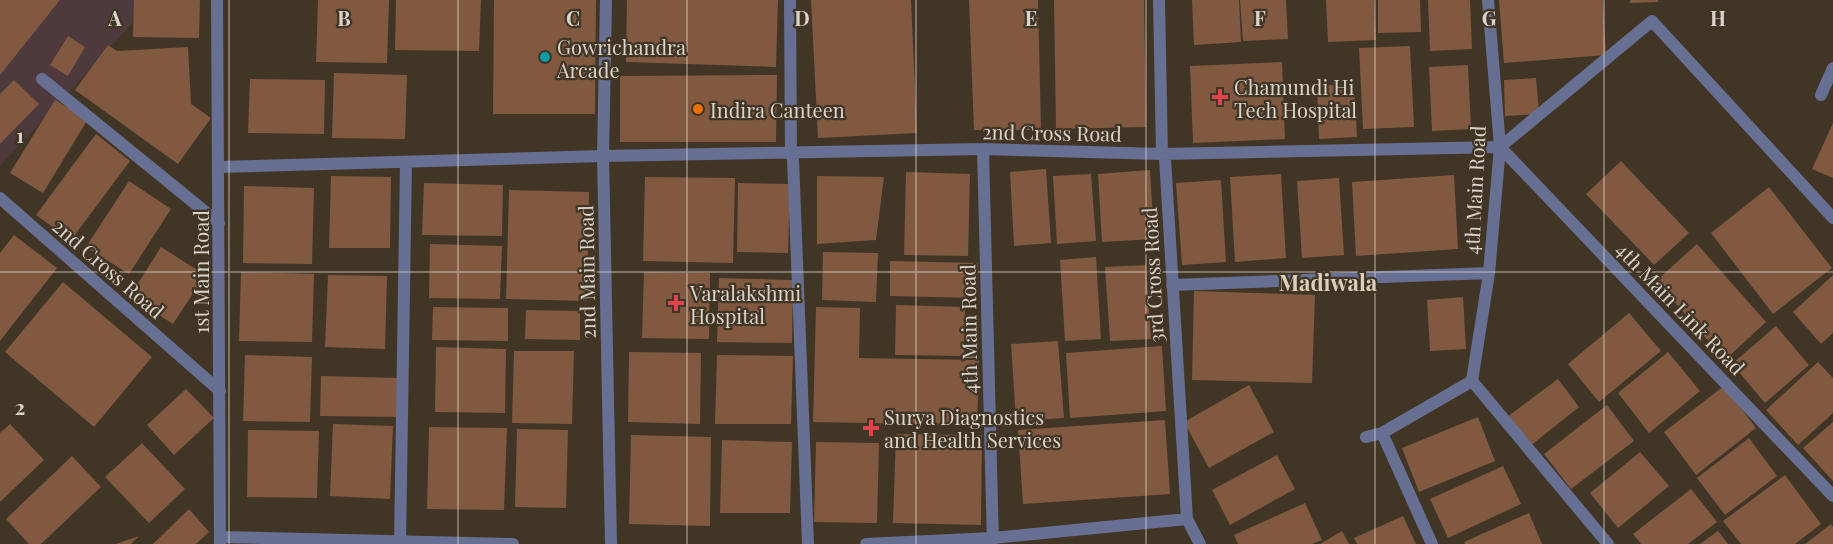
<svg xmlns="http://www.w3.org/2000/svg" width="1833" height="544" font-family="'Playfair Display',serif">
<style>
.commercial{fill:#4e393c}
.building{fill:#815941}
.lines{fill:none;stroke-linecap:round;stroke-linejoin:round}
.lane{stroke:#676f93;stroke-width:12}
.street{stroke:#676f93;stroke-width:12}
.grid{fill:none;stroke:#dbd4ca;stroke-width:1.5;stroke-opacity:0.55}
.culture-dot{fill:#0f9aa8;stroke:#413525;stroke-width:2}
.health-dot{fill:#e0444e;stroke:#413525;stroke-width:2}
.food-dot{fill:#e8710a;stroke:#413525;stroke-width:2}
.labels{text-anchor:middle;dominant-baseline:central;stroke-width:4.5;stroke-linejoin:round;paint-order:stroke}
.poi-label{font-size:20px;fill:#dbd4ca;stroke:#413525;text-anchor:start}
.street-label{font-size:20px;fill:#dbd4ca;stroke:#413525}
.quarter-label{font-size:22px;font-weight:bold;fill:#decfbb;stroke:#413525}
.grid-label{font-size:20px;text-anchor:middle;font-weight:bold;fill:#dbd4ca;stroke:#413525;stroke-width:4.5;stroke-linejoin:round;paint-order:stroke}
</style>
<rect width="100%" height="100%" fill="#413525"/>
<path class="commercial" d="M0,0H154L0,166Z"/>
<path class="building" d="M0,0H60L0,75Z
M134,0H200L199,38L133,37Z
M318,0H389L387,63L316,62Z
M396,0H481L479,51L395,50Z
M494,0H596L595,114H493Z
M627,0H778L776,67L626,62Z
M811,0H911L917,133L818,138Z
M969,0H1038L1041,130H974Z
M1054,0H1144L1146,127L1056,129Z
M1192,0H1239L1241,42L1194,45Z
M1240,0H1286L1288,39L1243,41Z
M1326,0H1374L1376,40L1328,42Z
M1378,0H1420L1421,32L1378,33Z
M1428,0H1470L1472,49L1430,51Z
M1499,0H1603L1606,55L1504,63Z
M1630,0H1658V2L1630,3Z
M68,36L85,47L68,76L50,65Z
M108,45L117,51L188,47L191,104L211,118L178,164L75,90Z
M1410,46L1414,127L1363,129L1359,48Z
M1282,62L1285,139L1193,143L1190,66Z
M1468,65L1471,129L1432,131L1429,67Z
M334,73L407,75L405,139L332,138Z
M777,75L776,142H620V76Z
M1536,78L1539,114L1505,116L1504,80Z
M250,79L325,80L324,134L248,133Z
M14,80L39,104L0,144V94Z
M1354,84L1357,137L1319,139L1317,86Z
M55,100L88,119L43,193L10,173Z
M1833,123V178L1812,169Z
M96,134L130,161L71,240L36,215Z
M1621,161L1689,233L1654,265L1586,194Z
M1046,169L1051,243L1014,246L1010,172Z
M1150,170L1154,239L1102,242L1098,174Z
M906,172L970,174L968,256L904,255Z
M1091,174L1096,241L1057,244L1053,176Z
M1281,174L1286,258L1235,262L1230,177Z
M1454,175L1458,249L1356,256L1352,182Z
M331,176L391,177L390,248H329Z
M817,176L884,177L876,240L817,244Z
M645,177L735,178L733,263L643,261Z
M1339,178L1344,255L1302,258L1297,181Z
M1221,180L1226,262L1182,265L1176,183Z
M129,181L171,209L129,274L86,247Z
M424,183L503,185L502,236L422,235Z
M738,183L790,184L788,253L737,252Z
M244,186L314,188L312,264L243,263Z
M1769,187L1832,268L1773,314L1711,233Z
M509,190L589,192L587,301L506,299Z
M14,235L57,268L0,341V253Z
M430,244L502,246L500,299L429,298Z
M1697,244L1766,322L1725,360L1656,281Z
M161,247L205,275L173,324L130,296Z
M823,252L878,253L876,302L822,300Z
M1096,257L1101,339L1065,341L1060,260Z
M890,261L978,263L976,298L890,296Z
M1146,265L1151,339L1110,341L1105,267Z
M241,272L314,274L312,342L239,341Z
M644,272L710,273L709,339L642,338Z
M328,275L387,276L385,349L325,347Z
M1833,275V333L1821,344L1793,312Z
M719,278L793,280L792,343L717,342Z
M63,282L152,357L94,427L5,352Z
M1194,291L1315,295L1312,383L1192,380Z
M1463,297L1466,349L1430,351L1427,300Z
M896,305L965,307L964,356L895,355Z
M433,307L508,308V341L432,340Z
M816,307L860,308L859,358L979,360L977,425L813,422Z
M526,310L580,311V340L525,339Z
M1629,313L1661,351L1599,402L1568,364Z
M1776,326L1809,365L1765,403L1732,364Z
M1058,341L1064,418L1016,421L1011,344Z
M1162,346L1166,411L1070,418L1066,353Z
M436,347L506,349L505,413L435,412Z
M514,351H574L572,424L512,423Z
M629,352L701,353L700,424L628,422Z
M1668,352L1700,391L1649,433L1618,393Z
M245,355L312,357L310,422L243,421Z
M717,355L793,356L791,424H715Z
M1818,362L1833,378V413L1798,445L1766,410Z
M321,376L401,378L400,417L320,416Z
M1558,379L1579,407L1530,446L1507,417Z
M1249,385L1274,432L1209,468L1184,422Z
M1724,386L1756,428L1696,475L1664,432Z
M186,389L214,418L174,455L147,425Z
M1607,405L1634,441L1571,489L1544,454Z
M1478,417L1495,461L1419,492L1402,448Z
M1165,420L1170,494L1023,504L1018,430Z
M1833,422V481L1803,448Z
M10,424L44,460L0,502V433Z
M333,424L393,426L390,499L330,496Z
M429,427L507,428L504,510L427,509Z
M517,429L568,430L566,508L515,507Z
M248,430L319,431L317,498L247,497Z
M896,434L982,435L981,525L893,523Z
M631,435L711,437L710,526L629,524Z
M1749,438L1777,476L1725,515L1697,478Z
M722,440L792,442L790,513H720Z
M816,442L879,443L877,523L814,522Z
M142,443L185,489L149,523L105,477Z
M1640,452L1669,486L1618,528L1590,493Z
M1277,455L1295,489L1230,525L1212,490Z
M72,456L101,487L41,544H29L6,519Z
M1503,466L1521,504L1448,538L1430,499Z
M1785,475L1821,524L1795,544H1741L1723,521Z
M1691,489L1717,522L1688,544H1641L1633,534Z
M1305,503L1322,540L1312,544H1238L1234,535Z
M189,509L209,532L196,544H153Z
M1529,513L1542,544H1465L1464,542Z
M1403,516L1416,544H1357L1354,538Z
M1831,524L1833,527V544H1805Z
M1342,531L1349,544H1320Z
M1718,531L1728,544H1700Z
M139,536L131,544H116Z"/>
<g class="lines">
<path class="lane" d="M1821,95L1833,68"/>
<path class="street" d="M217,0L220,544
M606,0L603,156L611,544
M790,0L791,153L793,159L808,544
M1159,0L1162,154L1165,158L1187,519L1200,544
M42,79L219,223
M1500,147L1833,496
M1500,147L1652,21L1833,218
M983,149L993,544
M219,167L603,156L983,149L1162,154L1500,147
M0,198L220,391
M1172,285L1489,273
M1472,381L1489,273L1500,147L1488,0
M1472,381L1608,544
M1382,433L1432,544
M1366,437L1382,433L1472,381
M220,537L513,544
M400,544L406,162
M866,544L992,538L1187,519"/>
</g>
<path class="grid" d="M229,0V544M458,0V544M687,0V544M916,0V544M1146,0V544M1375,0V544M1604,0V544M0,272H1833"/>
<circle class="culture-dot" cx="545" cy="57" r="6"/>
<g class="health-dot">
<path d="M1217 88h6v6h6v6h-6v6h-6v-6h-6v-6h6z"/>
<path d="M673 294h6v6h6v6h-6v6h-6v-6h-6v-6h6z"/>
<path d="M868 419h6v6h6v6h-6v6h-6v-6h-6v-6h6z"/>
</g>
<circle class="food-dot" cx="698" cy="109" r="6"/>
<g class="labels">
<g class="poi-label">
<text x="557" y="46">Gowrichandra<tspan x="557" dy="23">Arcade</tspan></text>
<text x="1234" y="86">Chamundi Hi<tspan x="1234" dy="23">Tech Hospital</tspan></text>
<text x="710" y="109">Indira Canteen</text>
<text x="690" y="292">Varalakshmi<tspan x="690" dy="23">Hospital</tspan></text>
<text x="884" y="416">Surya Diagnostics<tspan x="884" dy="23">and Health Services</tspan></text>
</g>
<g class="street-label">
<text transform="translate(1052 132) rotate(1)">2nd Cross Road</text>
<text transform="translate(1474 190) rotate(-87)">4th Main Road</text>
<text transform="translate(109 268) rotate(41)">2nd Cross Road</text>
<text transform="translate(200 272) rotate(-90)">1st Main Road</text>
<text transform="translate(586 272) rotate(-91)">2nd Main Road</text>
<text transform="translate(1152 275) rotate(-93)">3rd Cross Road</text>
<text transform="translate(1681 308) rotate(46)">4th Main Link Road</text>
<text transform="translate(968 329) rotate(-91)">4th Main Road</text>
</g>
<g class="quarter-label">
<text x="1328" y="282">Madiwala</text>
</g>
</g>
<g class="grid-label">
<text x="115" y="26">A</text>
<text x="344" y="26">B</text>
<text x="573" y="26">C</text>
<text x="802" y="26">D</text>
<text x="1031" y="26">E</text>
<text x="1260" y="26">F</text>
<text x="1489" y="26">G</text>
<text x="1718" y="26">H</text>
<text x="20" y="143">1</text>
<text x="20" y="415">2</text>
</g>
</svg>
